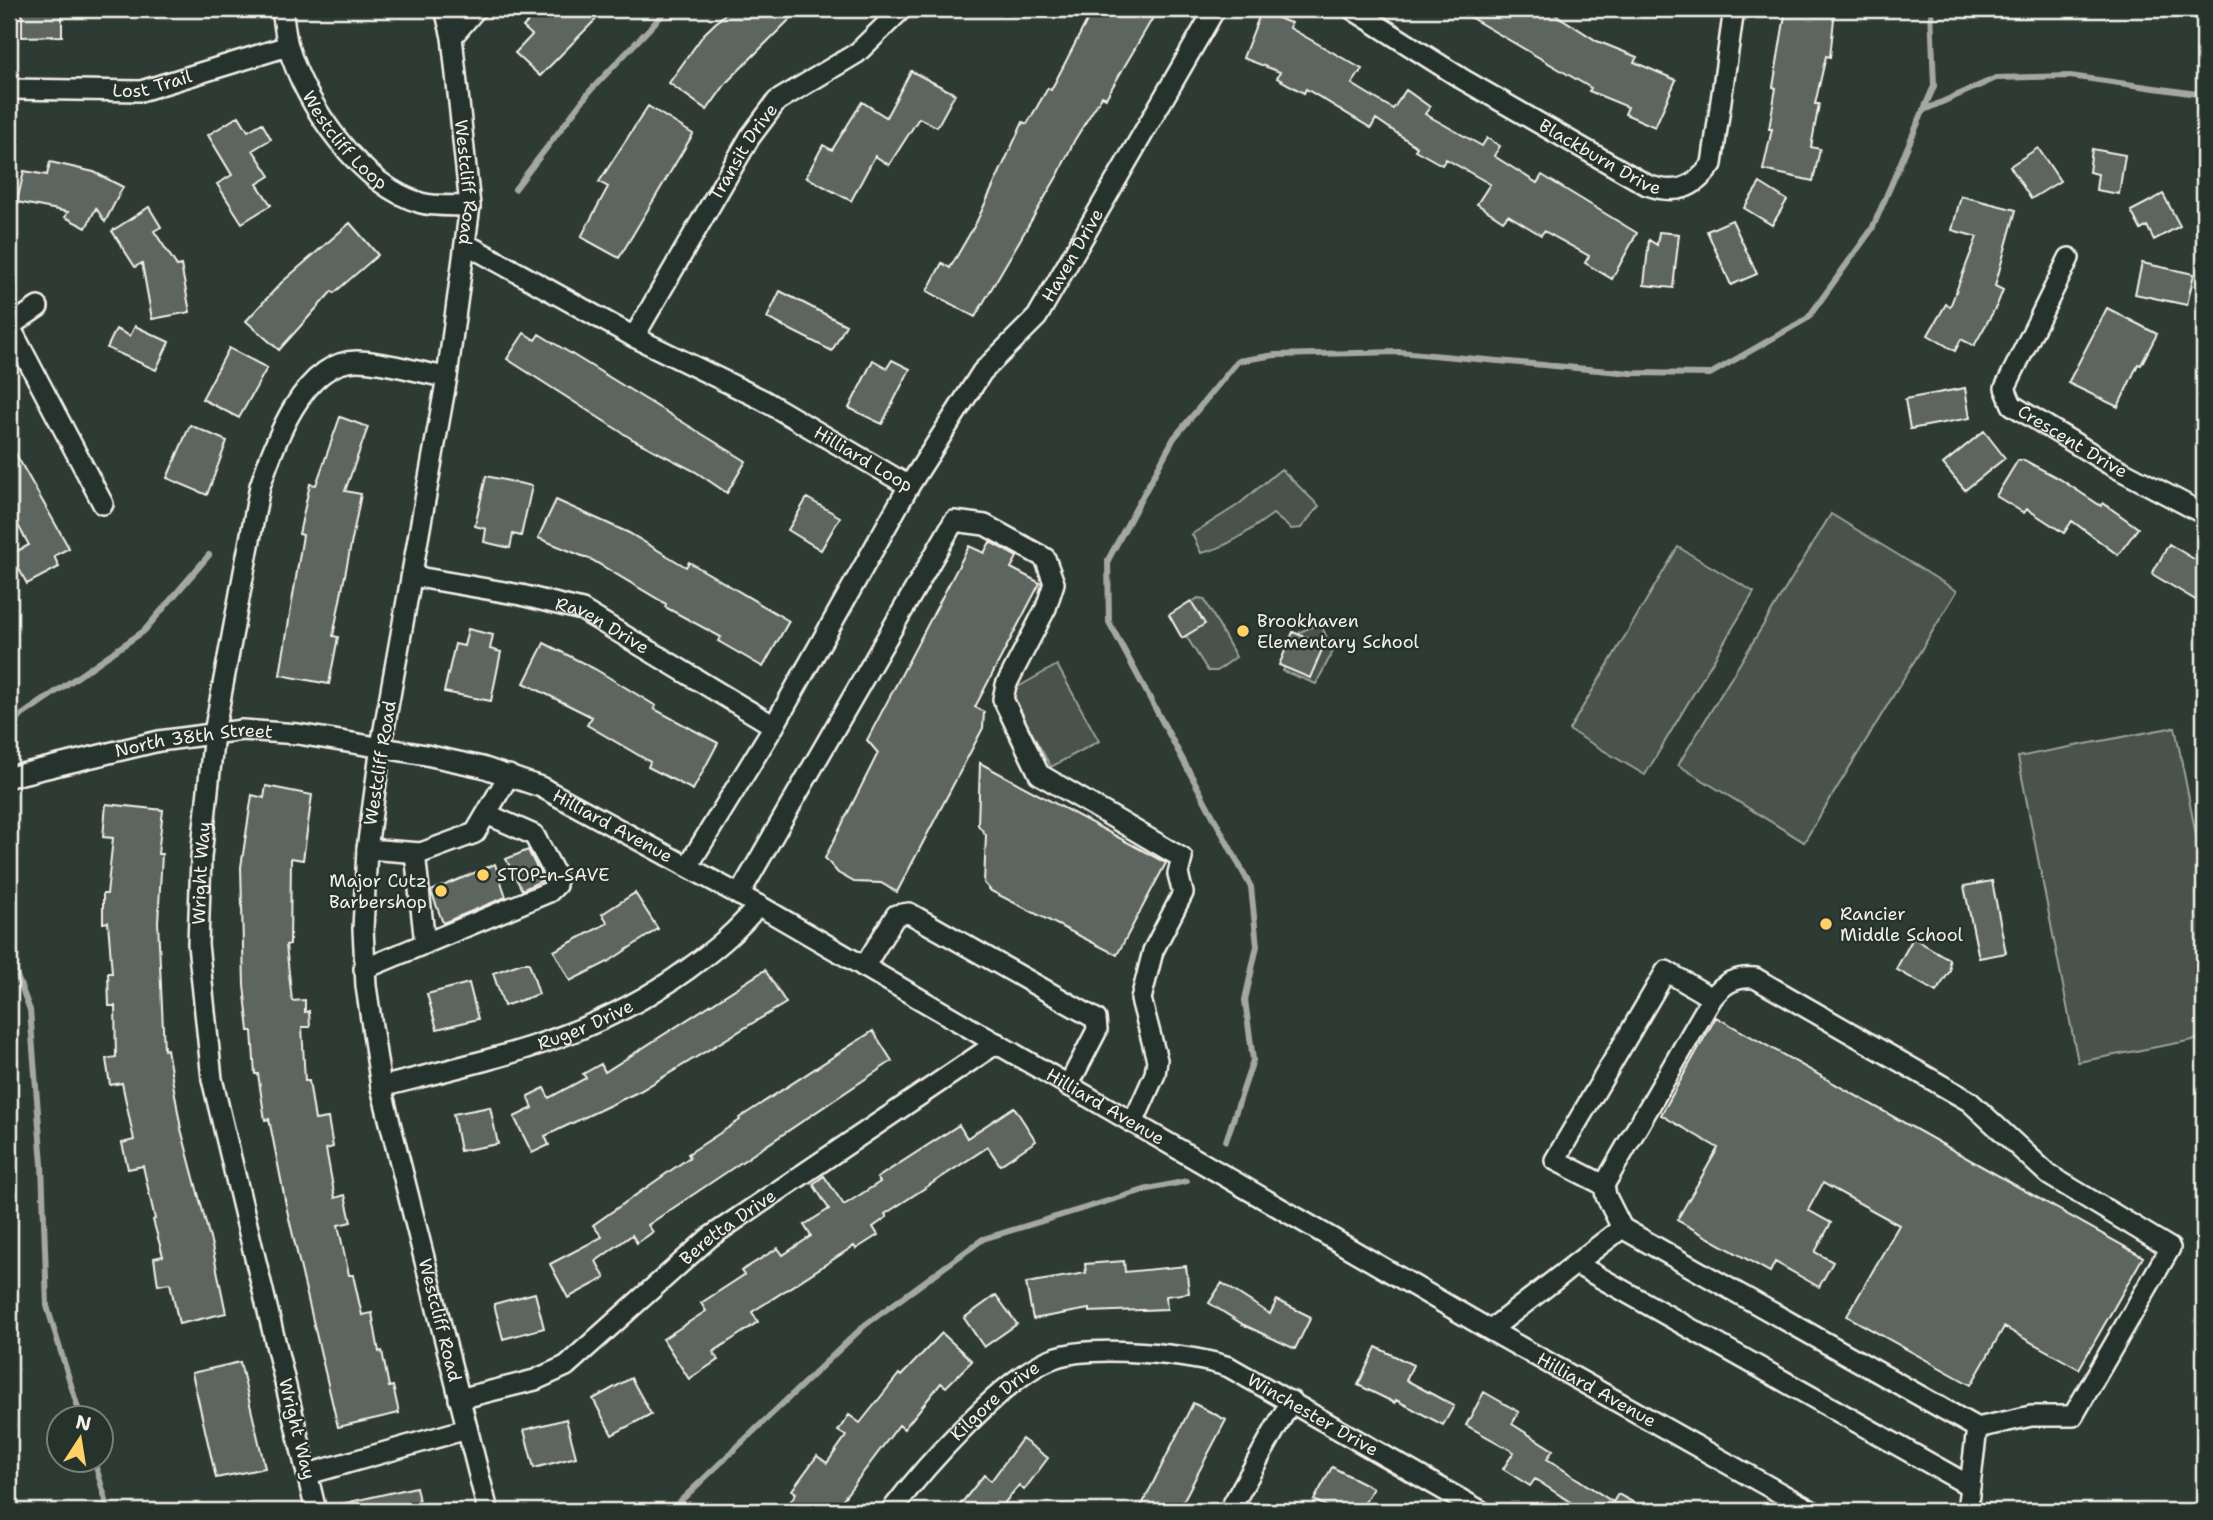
<svg xmlns="http://www.w3.org/2000/svg" width="2213" height="1520" font-family="'Shantell Sans',sans-serif">
<style>
.green{fill:#48524c;stroke:#9ea29a;stroke-width:2}
.lines{fill:none;stroke-linecap:round;stroke-linejoin:round}
.stream{stroke:#a4a8a0;stroke-width:6}
.building{fill:#5c655e;stroke:#f4f1e8;stroke-width:2}
.minor-casing{stroke:#f4f1e8;stroke-width:24}
.minor{stroke:#26332d;stroke-width:19}
.poi-dot{fill:#ffd166;stroke:#26332d;stroke-width:2.5}
.labels{text-anchor:middle;dominant-baseline:central;stroke-width:5;stroke-linejoin:round;paint-order:stroke}
.street-label{font-size:18px;fill:#f4f1e8;stroke:#26332d}
.poi-label{font-size:18px;fill:#f4f1e8;stroke:#26332d;text-anchor:start}
</style>
<rect width="100%" height="100%" fill="#2e3b34"/>
<filter id="ink" filterUnits="userSpaceOnUse"><feTurbulence type="fractalNoise" baseFrequency=".0143" numOctaves="2"/><feDisplacementMap in="SourceGraphic" scale="14" xChannelSelector="R" yChannelSelector="G"/><feConvolveMatrix kernelMatrix="1 2 1 2 8 2 1 2 1" color-interpolation-filters="sRGB"/></filter>
<g filter="url(#ink)">
<path class="green" d="M1281,469L1319,506L1301,528L1291,529L1273,514C1251,529 1228,548 1201,553L1192,534L1238,505Z
M1831,514L1957,591L1804,842L1678,765Z
M1678,547L1754,592L1645,775L1569,730Z
M1198,598L1204,599L1236,657L1217,671H1208L1173,615Z
M1320,623L1333,651L1316,684L1283,671L1300,632Z
M1057,665L1099,741L1051,767L1009,692Z
M2175,727L2204,876V1038L2078,1062L2018,757Z"/>
<g class="lines">
<path class="stream" d="M1924,110L1996,78L2070,76L2204,95
M515,189L590,91L668,9
M9,724L144,631L209,555
M9,955L30,1010L42,1164L47,1306L81,1418
M1226,1141L1253,1060L1245,1000L1257,946L1251,887L1109,622L1108,560L1174,438L1238,361L1275,355L1399,352L1631,373L1710,374L1808,318L1872,229L1934,86L1931,9
M94,1460L109,1511
M670,1511L865,1325L983,1239L1144,1190L1187,1181"/>
</g>
<path class="building" d="M22,9H62V36L22,37Z
M539,9H606L540,76L515,53L532,35L523,27Z
M730,9H800L727,82L707,110L669,83L704,34Z
M1093,9H1158L1106,98L1102,96L1074,141L1059,173L975,317L927,291L942,263L950,268L976,223L1023,122L1027,124L1048,88L1051,90Z
M1456,9H1547L1597,41L1637,57L1634,62L1676,80L1655,127L1625,114L1628,107L1589,91L1591,88Z
M1786,9H1835L1830,57L1826,56L1815,104H1819L1811,147L1820,149L1813,181L1763,170L1772,129H1769L1776,88L1773,87Z
M1261,12L1291,23L1290,28L1362,69L1352,84L1393,109L1406,90L1430,107L1425,114L1482,146L1487,138L1500,146L1494,156L1537,183L1542,175L1637,233L1612,279L1585,263L1589,256L1544,231L1541,235L1508,215L1503,221L1477,204L1490,184L1446,159L1442,165L1415,150L1417,147L1376,119L1371,128L1306,89L1304,93L1277,78L1280,72L1243,58Z
M911,71L955,94L937,127L919,118L889,165L875,156L851,201L806,177L823,145L832,150L862,102L886,117Z
M648,106L693,134L619,258L581,237L608,187L599,182Z
M239,116L248,131L262,123L271,139L253,150L270,176L257,184L271,205L242,223L217,184L232,175L208,135Z
M2038,148L2060,181L2031,199L2010,166Z
M2092,149L2125,155L2119,194L2096,190L2098,174L2089,172Z
M50,162L94,172L123,187L105,222L96,208L86,228L65,217L68,212L17,202L24,171L47,175Z
M1760,183L1787,200L1772,225L1744,208Z
M2163,194L2180,226L2154,240L2147,226L2141,230L2131,211Z
M1961,196L2016,210L1995,286L2003,290L1997,305L1974,346L1961,339L1955,351L1928,335L1946,304L1950,307L1977,237L1952,230Z
M149,207L161,227L154,231L177,266L181,265L190,312L152,319L142,263L135,267L112,231Z
M1732,220L1757,274L1731,285L1707,231Z
M350,223L378,255L334,293L332,291L279,350L246,321L281,283Z
M1659,232L1679,234L1673,288L1644,285L1649,240L1657,245Z
M2142,263L2194,274L2187,305L2135,294Z
M780,291L846,325L832,351L767,318Z
M2107,308L2157,334L2141,365L2138,364L2118,407L2068,383Z
M135,326L169,342L156,370L107,348L116,329L130,336Z
M524,333L535,340L539,334L746,461L727,493L696,472L632,439L507,359Z
M229,348L267,368L239,418L202,399Z
M873,360L887,368L892,360L910,369L882,424L849,408Z
M1965,388L1970,418L1910,429L1905,399Z
M340,417L368,427L345,491L361,494L333,636L338,637L329,684L280,675L303,535L299,534L310,484L316,485Z
M190,425L227,441L207,495L167,478Z
M1984,431L2005,458L1965,490L1943,464Z
M9,442L69,548L54,556L59,567L27,584L11,554L29,545L9,509Z
M2018,460H2024L2060,479L2101,506L2103,503L2138,528L2118,555L2072,521L2064,533L2027,509L2024,513L1996,496Z
M486,476L532,486L521,536L513,534L510,548L484,542L486,529L475,526Z
M807,498L840,517L821,550L788,530Z
M556,500L629,533L686,567L689,562L789,621L763,667L718,641L721,637L665,607L666,604L592,560L538,538Z
M990,542L1017,557L1011,568L1040,583L975,707L984,712L983,728L897,892L881,883L854,882L838,873L825,858L878,753L867,740L969,546L984,553Z
M2169,544L2204,565V605L2152,574Z
M1191,601L1205,624L1182,638L1169,615Z
M468,629L493,635L490,649L501,652L491,701L444,692L455,644L464,646Z
M1293,632L1324,645L1310,678L1279,665Z
M544,643L595,669L656,706L654,709L718,743L693,790L648,767L650,762L587,725L592,717L524,683Z
M980,763L1166,863L1117,955L991,891L984,883L986,835L978,825Z
M266,786L312,795L303,860L291,858L290,944L286,945L292,1001L305,1000V1012L309,1011L310,1027H302L305,1081H309L315,1120L328,1118L333,1147L326,1149L335,1198L345,1195L351,1222L338,1225L349,1275H353L362,1315L372,1313L379,1352L382,1351L389,1387L393,1386L399,1413L338,1427L287,1210L269,1119L265,1120L258,1074H255L252,1031H249L244,985L241,867L252,795L264,798Z
M106,804L163,810L158,854H162L158,922L164,1050L167,1049L181,1129L212,1246L226,1313L179,1324L170,1283L158,1285L154,1258L163,1256L153,1220L155,1219L143,1166L128,1169L122,1143L134,1140L122,1083L110,1085L106,1059L116,1057L115,1006H109L108,973H112L108,922L103,923V894H107L113,838L103,837Z
M528,850L543,880L522,890L506,859Z
M495,864L506,897L443,923L431,891Z
M1992,881L2006,953L1979,958L1964,886Z
M635,893L658,929L608,962L570,981L554,951L608,923L602,914Z
M1913,938L1949,959L1950,971L1936,992L1896,969Z
M522,963H529L539,994L504,1006L493,973Z
M765,970L786,1003L640,1091L545,1136L549,1145L532,1153L514,1117L533,1108L528,1096L544,1088L549,1098L586,1078L583,1074L601,1064L605,1072Z
M469,983L478,1019L437,1029L427,994Z
M1716,1017L2143,1257L2079,1369L2004,1327L1971,1385L1847,1316L1899,1225L1823,1183L1808,1210L1831,1223L1815,1252L1833,1262L1819,1287L1775,1262L1770,1272L1677,1220L1718,1148L1661,1115Z
M873,1031L892,1061L648,1225L653,1232L637,1243L632,1235L596,1261L605,1278L568,1298L550,1264L602,1237L593,1225L690,1157L688,1154L740,1120L739,1118Z
M490,1107L498,1144L460,1151L453,1114Z
M1014,1107L1036,1141L1000,1165L988,1147L885,1214L887,1217L873,1227L878,1235L856,1249L854,1246L752,1312L758,1322L713,1352L718,1360L689,1379L663,1339L706,1311L701,1303L744,1275L741,1271L778,1248L783,1255L811,1236L804,1225L829,1209L813,1184L824,1176L844,1205L880,1182L877,1178L959,1125L967,1138Z
M1124,1261L1125,1272L1186,1266L1189,1293L1166,1296L1167,1309L1089,1312V1309L1033,1319L1026,1283L1086,1273L1085,1264Z
M1222,1283L1270,1314L1277,1300L1311,1317L1295,1349L1244,1325L1209,1303Z
M535,1293L544,1328L503,1339L494,1304Z
M996,1295L1017,1324L984,1347L964,1318Z
M942,1333L972,1361L946,1387L941,1383L904,1429L899,1425L834,1511H784L796,1493L792,1490L817,1456L827,1463L846,1436L838,1431L849,1415L860,1423L899,1374L901,1376Z
M1376,1347L1413,1365L1406,1380L1454,1406L1443,1425L1396,1400L1395,1403L1358,1385Z
M240,1362L265,1468L216,1478L192,1373Z
M631,1378L651,1414L612,1435L593,1399Z
M1484,1392L1519,1412L1512,1424L1553,1450L1547,1459L1613,1502L1618,1494L1649,1511H1584L1535,1479L1530,1486L1503,1469L1514,1452L1466,1425Z
M1193,1403L1226,1420L1178,1511H1139Z
M566,1419L576,1457L534,1468L524,1430Z
M1022,1439L1048,1458L1024,1490L1019,1485L998,1511H955L984,1475L991,1481Z
M1332,1467L1373,1488L1360,1511H1335L1314,1500Z
M416,1487L421,1511H342L341,1504Z"/>
<g class="lines">
<g class="minor-casing">
<g id="minor">
<path id="s1" d="M282,9C284,21 285,34 288,46C305,105 360,185 421,203C435,207 454,205 470,206"/>
<path id="s2" d="M445,9L452,37L470,206L447,377L381,746L367,849L363,929L366,986L381,1087L488,1511"/>
<path id="s3" d="M1352,9L1464,80L1647,185C1676,195 1694,189 1712,164L1734,9"/>
<path d="M452,37L476,9"/>
<path id="s4" d="M9,89L141,91L288,46"/>
<path id="s5" d="M466,244L634,337L763,400L909,486"/>
<path id="s6" d="M2069,258L2005,388L2012,405L2109,464L2204,514"/>
<path d="M9,325L103,504"/>
<path d="M10,326L38,307"/>
<path id="s7" d="M634,337L750,137L777,101L857,53L902,9"/>
<path id="s8" d="M412,576L521,595L582,610L774,726"/>
<path id="s9" d="M9,777L159,741L242,730L298,734L426,755L482,767L541,787L758,905L1490,1330L1812,1511"/>
<path d="M367,849L421,853L475,833L509,775"/>
<path d="M415,853L425,944"/>
<path id="s10" d="M688,866L774,726L909,486L982,372L1037,317L1215,9"/>
<path d="M739,895L954,521L985,525L1045,558L1054,583L1046,608L1006,685L1003,699L1039,774L1182,858L1178,874L1183,893L1153,951L1141,999L1157,1060L1155,1074L1133,1123"/>
<path d="M864,967L896,915L909,913L1096,1019L1097,1030L1068,1086"/>
<path d="M364,969L549,892L556,885L555,874L534,835L489,815"/>
<path id="s11" d="M381,1087C494,1058 591,1040 688,969C714,950 738,931 758,905"/>
<path d="M1604,1185L1555,1160L1666,971L1712,998"/>
<path d="M1622,1228L1606,1196L1604,1185L1712,998C1724,983 1736,976 1755,978L1969,1101L2049,1175L2170,1248L2073,1416H2031L1977,1428"/>
<path d="M1576,1264L1970,1486"/>
<path d="M1490,1330L1622,1228L1977,1428L1967,1511"/>
<path id="s12" d="M459,1399L535,1380L566,1366L710,1237L997,1043"/>
<path d="M308,1474L467,1429"/>
<path id="s13" d="M316,1511L212,1079L198,944L201,857L214,733L260,486C274,444 303,361 357,361C384,361 420,373 447,377"/>
<path id="s14" d="M891,1511C923,1469 1005,1375 1054,1358C1093,1344 1190,1354 1229,1367L1481,1511"/>
<path d="M1229,1511L1291,1401"/>
</g>
</g>
<use href="#minor" class="minor"/>
</g>
</g>
<g class="poi-dot">
<circle cx="1243" cy="631" r="7"/>
<circle cx="483" cy="875" r="7"/>
<circle cx="441" cy="891" r="7"/>
<circle cx="1826" cy="924" r="7"/>
</g>
<g class="labels">
<g class="street-label">
<text stroke="none"><textPath href="#s4" startOffset="144">Lost Trail</textPath></text>
<text stroke="none"><textPath href="#s1" startOffset="149">Westcliff Loop</textPath></text>
<text stroke="none"><textPath href="#s7" startOffset="215">Transit Drive</textPath></text>
<text stroke="none"><textPath href="#s3" startOffset="289">Blackburn Drive</textPath></text>
<text stroke="none"><textPath href="#s2" startOffset="175">Westcliff Road</textPath></text>
<text stroke="none"><textPath href="#s10" startOffset="724">Haven Drive</textPath></text>
<text stroke="none"><textPath href="#s6" startOffset="234">Crescent Drive</textPath></text>
<text stroke="none"><textPath href="#s5" startOffset="452">Hilliard Loop</textPath></text>
<text stroke="none"><textPath href="#s8" startOffset="198">Raven Drive</textPath></text>
<text stroke="none"><textPath href="#s9" startOffset="189">North 38th Street</textPath></text>
<text transform="translate(380 763) rotate(-81)">Westcliff Road</text>
<text stroke="none"><textPath href="#s9" startOffset="625">Hilliard Avenue</textPath></text>
<text stroke="none"><textPath href="#s13" startOffset="651">Wright Way</textPath></text>
<text stroke="none"><textPath href="#s11" startOffset="214">Ruger Drive</textPath></text>
<text stroke="none"><textPath href="#s9" startOffset="1192">Hilliard Avenue</textPath></text>
<text stroke="none"><textPath href="#s12" startOffset="326">Beretta Drive</textPath></text>
<text stroke="none"><textPath href="#s2" startOffset="1330">Westcliff Road</textPath></text>
<text stroke="none"><textPath href="#s9" startOffset="1759">Hilliard Avenue</textPath></text>
<text stroke="none"><textPath href="#s14" startOffset="152">Kilgore Drive</textPath></text>
<text stroke="none"><textPath href="#s14" startOffset="499">Winchester Drive</textPath></text>
<text transform="translate(297 1429) rotate(76)">Wright Way</text>
</g>
<g class="poi-label">
<text x="1257" y="621">Brookhaven<tspan x="1257" dy="21">Elementary School</tspan></text>
<text x="497" y="875">STOP-n-SAVE</text>
<text x="427" y="881" text-anchor="end">Major Cutz<tspan x="427" dy="21">Barbershop</tspan></text>
<text x="1840" y="914">Rancier<tspan x="1840" dy="21">Middle School</tspan></text>
</g>
</g>
<rect width="2213" height="1520" fill="none" stroke="#26332d" stroke-width="35"/>
<rect x="18" y="18" width="2178" height="1485" fill="none" stroke="#f4f1e8" stroke-width="2.5" filter="url(#ink)"/>
<g transform="translate(80 1439) rotate(12)"><circle r="33" fill="#26332d" stroke="#787f78" stroke-width="2"/>
<path d="M0-5L12 26L0 18L-12 26Z" fill="#ffd166"/>
<text y="-10" font-size="19" font-weight="bold" text-anchor="middle" fill="#f4f1e8">N</text>
</g>
</svg>
